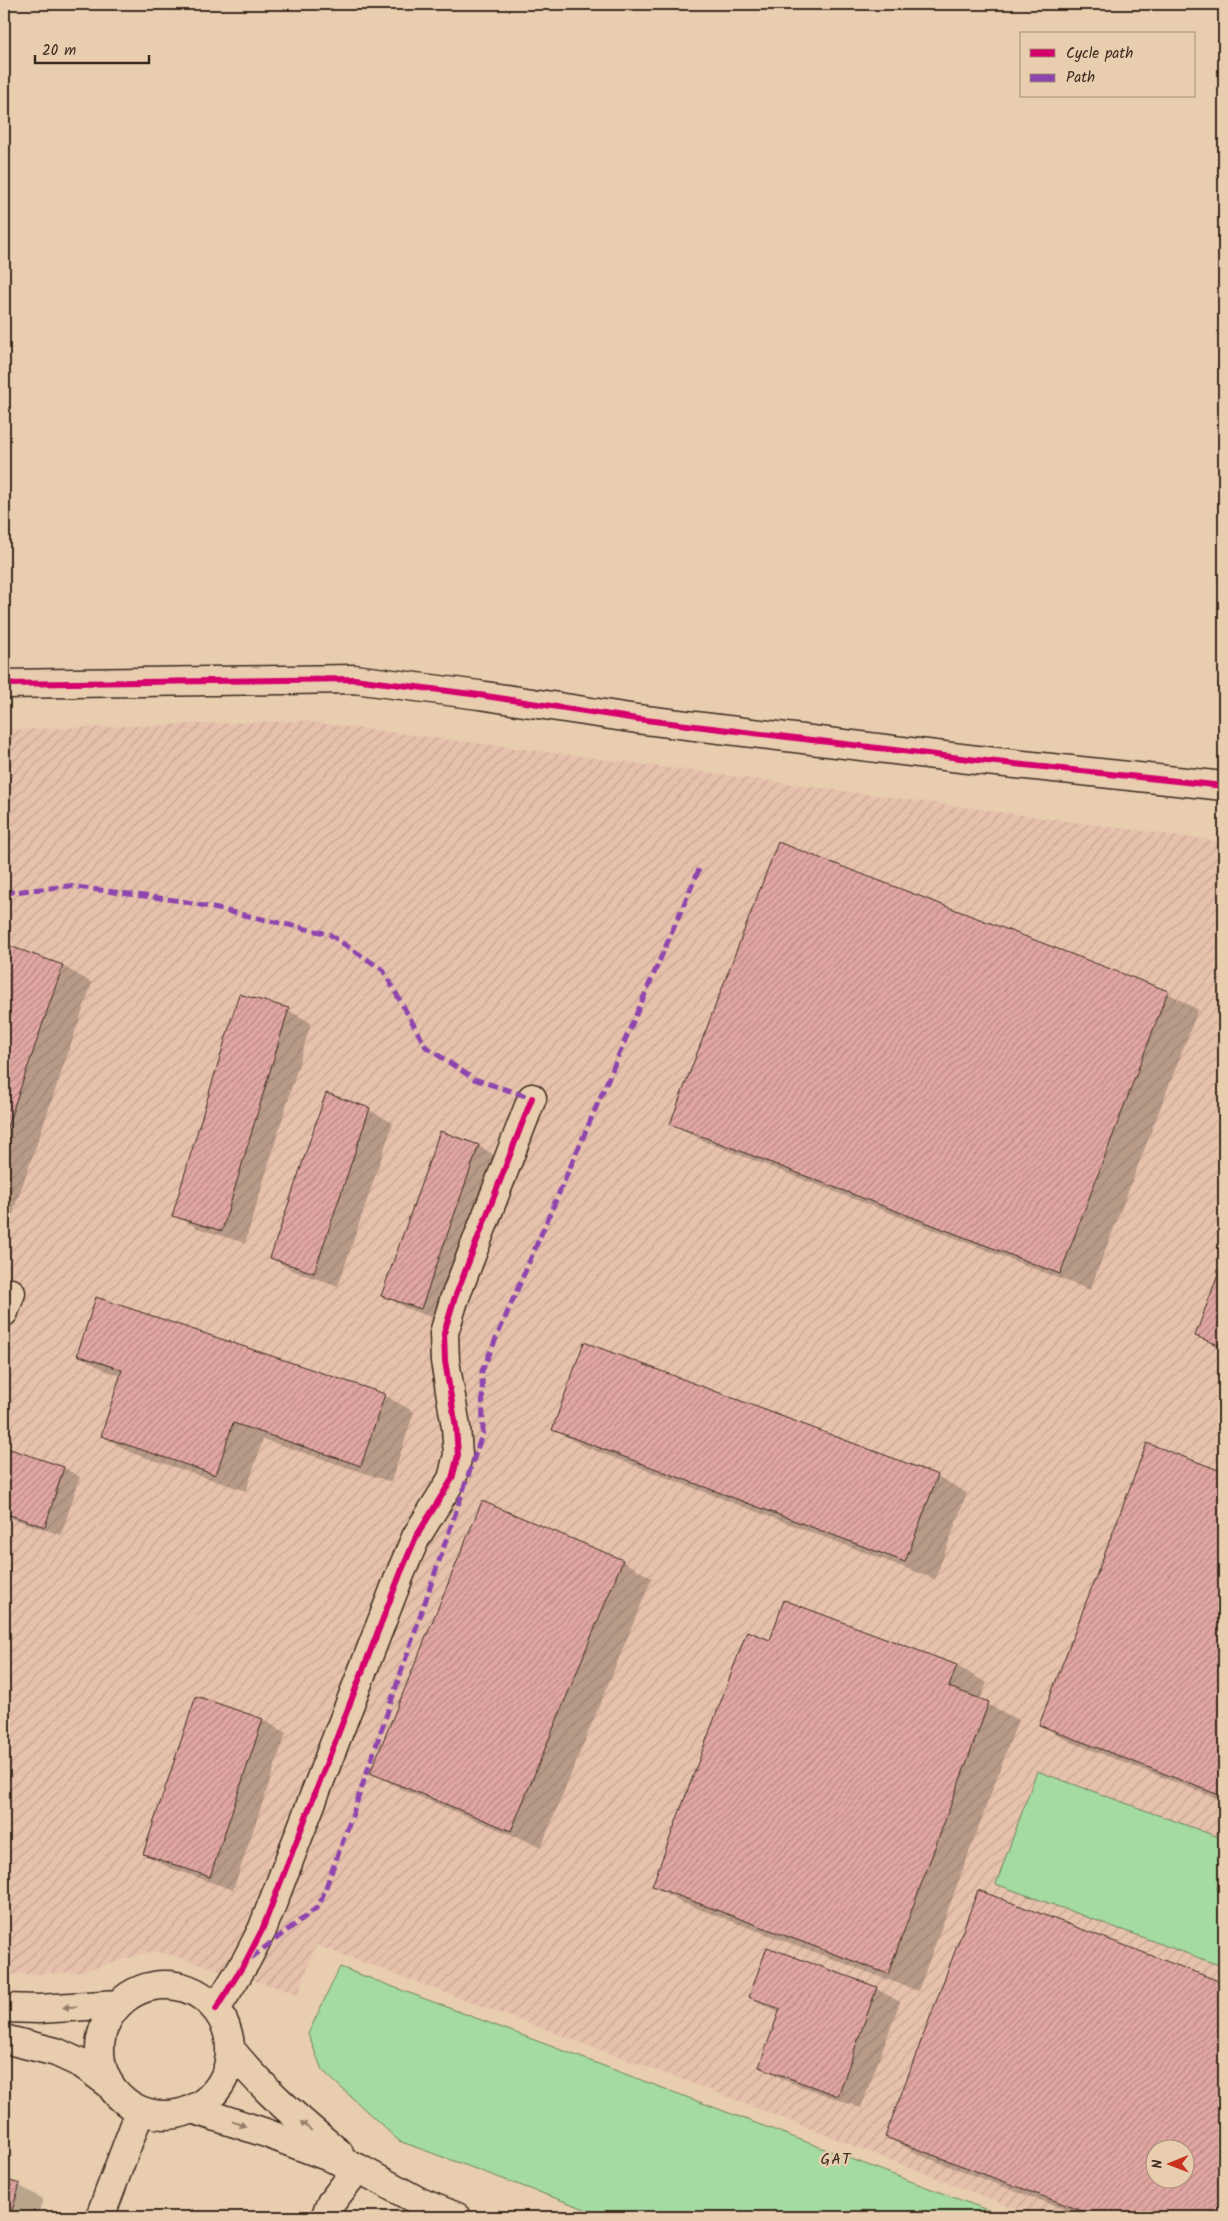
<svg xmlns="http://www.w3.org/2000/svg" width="1228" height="2221" font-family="Kalam,sans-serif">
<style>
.industrial{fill:url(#industrial-furrows);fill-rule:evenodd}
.green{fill:#a3dba0;stroke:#6f825f}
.shadow{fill:#0003;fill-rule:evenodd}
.building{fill:url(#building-hatch);stroke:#3b2a1e;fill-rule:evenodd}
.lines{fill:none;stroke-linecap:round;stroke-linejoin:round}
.minor-casing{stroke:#3b2a1e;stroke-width:31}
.minor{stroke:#e8cdaf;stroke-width:28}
.quiet{stroke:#8e44ad;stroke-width:5;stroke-dasharray:10 5;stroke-linecap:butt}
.cycleway-casing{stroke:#e8cdaf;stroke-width:9}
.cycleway{stroke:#d6006c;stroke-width:6}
.oneway{fill:#927c66}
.labels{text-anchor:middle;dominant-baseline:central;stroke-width:5;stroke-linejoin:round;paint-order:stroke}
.quarter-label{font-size:16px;letter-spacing:1px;fill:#3b2a1e;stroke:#e8cdaf}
</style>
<defs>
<pattern id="industrial-furrows" width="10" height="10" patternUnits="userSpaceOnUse" patternTransform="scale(1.25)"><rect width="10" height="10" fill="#e6c1ab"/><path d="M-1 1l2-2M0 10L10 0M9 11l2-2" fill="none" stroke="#c6a693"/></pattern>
<pattern id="building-hatch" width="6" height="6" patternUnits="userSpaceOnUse" patternTransform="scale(1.25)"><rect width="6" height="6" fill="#e1a6a3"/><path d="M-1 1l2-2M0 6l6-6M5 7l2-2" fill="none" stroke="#b88784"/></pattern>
</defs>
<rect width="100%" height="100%" fill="#e8cdaf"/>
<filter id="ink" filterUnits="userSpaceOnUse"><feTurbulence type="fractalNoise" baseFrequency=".02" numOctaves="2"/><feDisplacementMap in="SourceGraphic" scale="10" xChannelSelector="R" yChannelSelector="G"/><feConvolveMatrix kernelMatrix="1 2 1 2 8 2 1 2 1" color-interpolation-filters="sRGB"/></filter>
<g filter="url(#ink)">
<path class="industrial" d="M302,721L625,762L1224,842V2217H1037L734,2099L316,1945L298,1994L178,1957L152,1951L80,1972L4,1975V730ZM1156,2148H1186V2178H1156Z"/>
<path class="green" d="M1037,1771L1224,1839V1967L996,1884Z
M340,1967L1006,2217H607L399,2141L322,2070L308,2034Z"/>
<path class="shadow" d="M779,843L1168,993L1198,1010L1090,1290L701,1140L672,1123Z
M4,945L63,966L92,983L4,1239Z
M288,1010L311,1023L245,1243L197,1228L174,1215Z
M369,1110L393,1123L338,1286L294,1271L271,1258Z
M441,1132L479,1146L502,1160L445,1322L406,1308L383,1295Z
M1224,1263V1351L1197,1335Z
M78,1355L384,1395L414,1412L391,1482L263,1439L246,1491L132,1453L102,1436L122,1376L108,1372Z
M553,1429L937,1476L967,1493L935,1579L583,1446Z
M1148,1444L1224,1474V1801L1071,1742L1041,1725Z
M4,1448L64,1468L80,1477L61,1535L4,1516Z
M622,1561L652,1578L541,1847L401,1789L371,1772Z
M785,1602L957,1666L987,1683L980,1700L1018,1720L918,1991L683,1903L654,1886L771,1642Z
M197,1698L263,1720L286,1733L233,1890L168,1867L145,1854Z
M978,1891L1224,1984V2217H1085L917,2154L887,2137ZM1156,2148H1186V2178H1156Z
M768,1949L877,1989L900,2002L861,2108L784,2080L761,2066L780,2013L750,1997Z
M4,2180L20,2186L43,2199L37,2217H4Z"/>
<path class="building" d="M778,842L1168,991L1060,1274L670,1124Z
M4,944L63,965L4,1136Z
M239,994L289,1008L222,1231L172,1216Z
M326,1093L370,1108L314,1273L270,1258Z
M440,1131L479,1145L421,1309L381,1296Z
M1224,1259V1347L1195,1336Z
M96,1297L385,1394L361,1466L233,1423L216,1475L101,1436L122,1370L77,1355Z
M584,1342L938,1475L905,1562L552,1430Z
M1147,1443L1224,1472V1797L1039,1725Z
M4,1447L64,1467L45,1527L4,1513Z
M482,1501L623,1560L511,1831L370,1773Z
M784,1600L957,1665L949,1687L989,1702L888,1974L652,1886L747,1631L770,1640Z
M196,1696L263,1719L210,1877L143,1854Z
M978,1890L1224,1983V2217H1098L885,2137ZM1156,2148H1186V2178H1156Z
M767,1947L877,1987L838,2096L759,2067L780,2009L749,1997Z
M4,2179L20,2184L10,2217H4Z"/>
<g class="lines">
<g class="minor-casing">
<path id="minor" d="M4,684L354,679L479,695L637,719L977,760L1224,786
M4,1312L11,1293
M100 2050a65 65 0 1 1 130 0a65 65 0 1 1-130 0Z
M4,2008L39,2009L119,2004
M216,2009L246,1961L262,1930L401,1572L416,1537L452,1479L458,1455L456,1427L445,1361L444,1333L454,1300L532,1098
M4,2039L56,2052L82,2064L108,2083
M231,2050C263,2089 300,2121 339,2153
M192,2109L266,2133L358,2168L420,2202L457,2217
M100,2217L140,2111
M325,2217L331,2203L358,2168"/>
</g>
<use href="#minor" class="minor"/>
<path class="quiet" d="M4,893L69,886L182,901L329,934L383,970L426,1047L474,1079L532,1098
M251,1958L319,1906L352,1816L483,1432L482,1371L700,867"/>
<g class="cycleway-casing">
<path id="cycleway" d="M4,684L354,679L479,695L637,719L977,760L1224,786
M216,2009L246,1961L262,1930L401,1572L416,1537L452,1479L458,1455L456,1427L445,1361L444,1333L454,1300L532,1098"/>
</g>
<use href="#cycleway" class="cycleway"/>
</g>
<defs><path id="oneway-solid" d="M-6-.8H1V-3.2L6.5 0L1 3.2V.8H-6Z" transform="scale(1.25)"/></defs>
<g class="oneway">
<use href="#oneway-solid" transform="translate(70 2007) rotate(177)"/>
<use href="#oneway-solid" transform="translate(239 2124) rotate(20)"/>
<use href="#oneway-solid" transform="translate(306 2126) rotate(-141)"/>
</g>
</g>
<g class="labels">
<g class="quarter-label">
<text x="836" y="2159">GAT</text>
</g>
</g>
<rect width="1228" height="2221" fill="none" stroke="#e8cdaf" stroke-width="20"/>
<rect x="10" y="10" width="1208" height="2201" fill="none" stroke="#3b2a1e" stroke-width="2" filter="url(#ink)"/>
<rect x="1020" y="32" width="175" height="65" fill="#e8cdaf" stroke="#a38c75"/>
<rect x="1030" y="49" width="25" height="8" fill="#d6006c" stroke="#a38c75"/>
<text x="1066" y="58" font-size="15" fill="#3b2a1e">Cycle path</text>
<rect x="1030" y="74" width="25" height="8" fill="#8e44ad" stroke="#a38c75"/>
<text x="1066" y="82" font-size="15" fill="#3b2a1e">Path</text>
<g transform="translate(1170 2164) rotate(269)"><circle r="24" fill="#e8cdaf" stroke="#a38c75"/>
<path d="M0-4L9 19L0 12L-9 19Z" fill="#c8321e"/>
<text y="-8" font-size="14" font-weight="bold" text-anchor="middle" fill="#3b2a1e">N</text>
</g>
<path d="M35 55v8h114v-8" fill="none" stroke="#3b2a1e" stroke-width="2.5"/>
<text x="42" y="55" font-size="15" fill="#3b2a1e" stroke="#e8cdaf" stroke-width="4" paint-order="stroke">20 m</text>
</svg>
